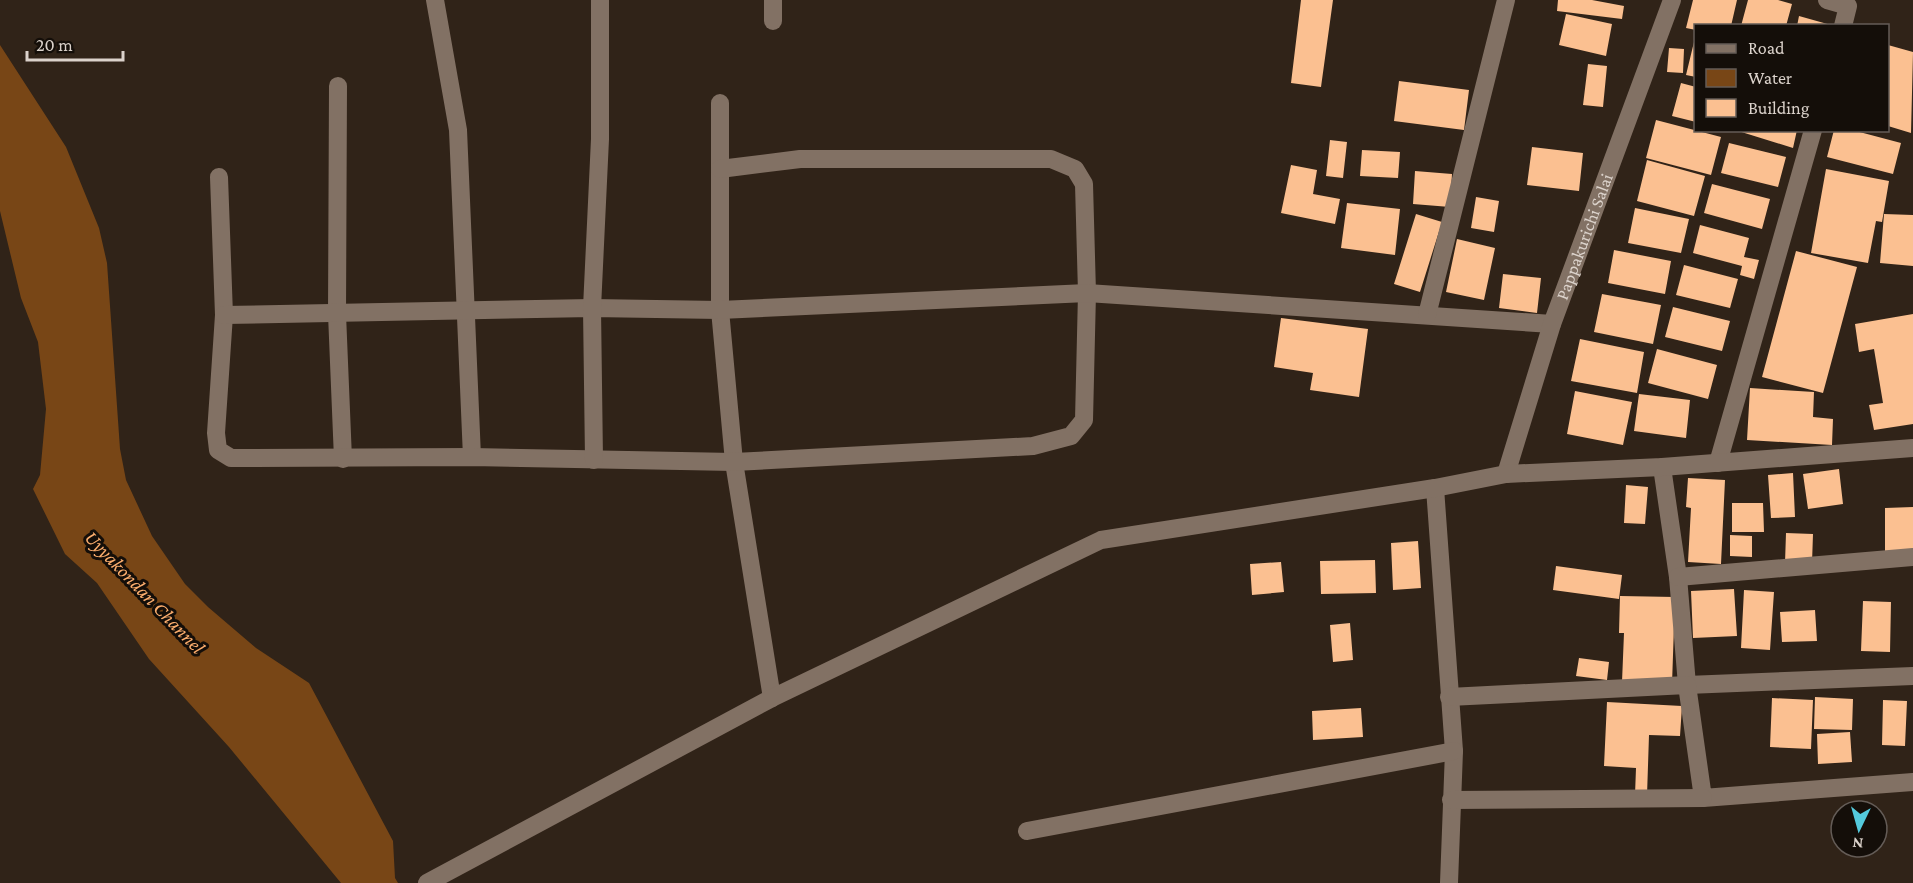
<svg xmlns="http://www.w3.org/2000/svg" width="1913" height="883" font-family="'Crimson Pro',serif">
<style>
.water{fill:#784616}
.building{fill:#fbc091}
.lines{fill:none;stroke-linecap:round;stroke-linejoin:round}
.minor{stroke:#827164;stroke-width:18}
.labels{text-anchor:middle;dominant-baseline:central;stroke-width:6;stroke-linejoin:round;paint-order:stroke}
.street-label{font-size:18px;fill:#dbd2cb;stroke:#140e09}
.water-label{font-size:20px;font-style:italic;fill:#fbad6d;stroke:#140e09}
</style>
<rect width="100%" height="100%" fill="#302318"/>
<path class="water" d="M0,45L66,147L99,228L107,263L120,449L126,480L152,536L185,584L208,607L256,648L309,683L393,841L395,878L398,883H341L229,747L149,659L97,583L65,554L33,489L40,475L46,409L38,342L21,298L0,211Z"/>
<path class="building" d="M1301,0H1333L1321,87L1291,83Z
M1558,0H1592L1624,6L1622,19L1557,11Z
M1693,0H1737L1731,26H1696V30L1686,28Z
M1748,0H1778L1792,4L1786,26H1741Z
M1566,14L1612,24L1606,56L1559,45Z
M1799,16L1831,25V26H1797Z
M1694,42L1696,43V77L1686,75Z
M1888,45L1913,52L1911,133L1888,126Z
M1669,48L1684,49L1683,73L1667,72Z
M1588,64L1607,66L1603,107L1583,105Z
M1399,81L1469,90L1464,130L1394,121Z
M1681,83L1696,87V122L1672,116Z
M1656,120L1721,137L1711,175L1646,158Z
M1735,130H1797L1793,148Z
M1834,130H1852L1901,143L1893,174L1827,157Z
M1330,140L1347,142L1343,178L1326,176Z
M1729,143L1786,157L1778,187L1721,173Z
M1532,147L1583,153L1579,191L1527,185Z
M1362,150L1400,152L1398,178L1360,176Z
M1647,160L1705,176L1694,216L1637,201Z
M1291,165L1317,170L1313,194L1340,199L1335,224L1281,213Z
M1826,169L1889,181L1882,222L1876,221L1868,263L1811,253Z
M1415,171L1452,174L1450,207L1413,204Z
M1712,184L1770,199L1762,229L1704,213Z
M1476,197L1499,201L1494,232L1471,228Z
M1347,203L1400,209L1395,255L1341,248Z
M1635,208L1689,219L1681,253L1628,243Z
M1416,214L1442,222L1420,292L1394,284Z
M1884,214L1913,215V266L1880,263Z
M1700,225L1749,238L1744,257L1759,260L1754,279L1740,275L1742,266L1693,253Z
M1457,239L1495,248L1484,300L1446,292Z
M1614,250L1671,261L1665,294L1608,283Z
M1796,251L1857,267L1823,393L1762,377Z
M1684,265L1738,279L1730,308L1676,295Z
M1503,274L1541,278L1537,313L1499,308Z
M1602,294L1661,305L1653,344L1594,332Z
M1673,307L1730,321L1722,351L1665,337Z
M1913,314V424L1874,430L1869,405L1883,403L1874,349L1859,352L1855,324Z
M1281,318L1368,329L1359,397L1310,390L1313,373L1274,367Z
M1580,339L1644,352L1637,393L1571,381Z
M1657,349L1717,365L1708,399L1648,383Z
M1750,388L1814,392L1813,417L1833,419L1832,445L1747,440Z
M1575,391L1632,402L1623,445L1567,434Z
M1639,394L1690,400L1686,438L1634,431Z
M1839,469L1843,504L1808,509L1803,474Z
M1793,473L1795,517L1771,518L1768,475Z
M1688,478L1725,480L1721,564L1688,562L1691,508L1686,507Z
M1626,485L1648,487L1645,524L1624,523Z
M1732,503H1763L1764,532H1732Z
M1913,507V554H1885V508Z
M1786,533L1813,534L1812,563H1785Z
M1730,535L1752,536V557L1730,556Z
M1418,541L1421,588L1393,590L1391,543Z
M1375,560L1376,593L1321,594L1320,561Z
M1281,562L1284,592L1252,595L1250,564Z
M1556,566L1622,575L1619,599L1553,590Z
M1734,589L1737,636L1693,638L1691,591Z
M1744,590L1774,592L1770,650L1741,648Z
M1620,596L1675,597L1672,684L1622,682L1624,633H1619Z
M1863,601L1891,602L1890,652L1861,651Z
M1815,610L1817,641L1782,642L1780,612Z
M1350,623L1353,660L1333,662L1330,625Z
M1579,658L1609,662L1607,680L1576,676Z
M1815,697L1853,699L1852,730L1814,729Z
M1772,698L1813,700L1811,749L1770,747Z
M1883,700L1907,701L1905,746L1882,745Z
M1607,702L1682,706L1680,736L1649,735L1647,796L1635,795L1636,768L1604,766Z
M1361,708L1363,737L1313,740L1312,711Z
M1850,732L1852,762L1818,764L1817,734Z"/>
<g class="lines">
<g class="minor">
<path d="M435,0L458,130L472,457"/>
<path d="M773,0V21"/>
<path d="M1827,0L1848,6L1843,26"/>
<path d="M338,86L337,314L343,459"/>
<path d="M720,103V310L734,462L772,698"/>
<path d="M219,177L224,315L216,433L218,450L231,458L472,457L734,462L1033,446L1071,436L1084,420L1087,293L1084,184L1075,169L1051,159H800L720,169"/>
<path d="M224,315L592,308L720,310L1087,293L1552,324"/>
<path d="M1427,315L1506,0"/>
<path d="M594,460L592,308L600,139V0"/>
<path d="M1718,463L1813,130"/>
<path d="M1662,467L1678,577L1687,685L1913,676"/>
<path id="s1" d="M1506,474L1552,324L1672,0"/>
<path d="M1435,488L1454,751L1449,883"/>
<path d="M1678,577L1913,557"/>
<path d="M1449,697L1687,685L1703,798L1913,782"/>
<path d="M1451,800L1703,798"/>
<path d="M1027,831L1454,751"/>
<path d="M427,883L772,698L1101,540L1435,488L1506,474L1662,467L1913,448"/>
</g>
</g>
<g class="labels">
<g class="street-label">
<text stroke="none"><textPath href="#s1" startOffset="250">Pappakurichi Salai</textPath></text>
</g>
<g class="water-label">
<text transform="translate(145 592) rotate(46)">Uyyakondan Channel</text>
</g>
</g>
<rect x="1694" y="24" width="195" height="108" fill="#140e09" stroke="#645c57" stroke-width="1.5"/>
<rect x="1706" y="44" width="30" height="9" fill="#827164" stroke="#645c57" stroke-width="1.5"/>
<text x="1748" y="54" font-size="18" fill="#dbd2cb">Road</text>
<rect x="1706" y="69" width="30" height="18" fill="#784616" stroke="#645c57" stroke-width="1.5"/>
<text x="1748" y="84" font-size="18" fill="#dbd2cb">Water</text>
<rect x="1706" y="99" width="30" height="18" fill="#fbc091" stroke="#645c57" stroke-width="1.5"/>
<text x="1748" y="114" font-size="18" fill="#dbd2cb">Building</text>
<g transform="translate(1859 829) rotate(185)"><circle r="28" fill="#140e09" stroke="#645c57" stroke-width="1.5"/>
<path d="M0-4.5L10 22L0 15L-10 22Z" fill="#54cadd"/>
<text y="-9" font-size="16" font-weight="bold" text-anchor="middle" fill="#dbd2cb">N</text>
</g>
<path d="M27 51v9h96v-9" fill="none" stroke="#dbd2cb" stroke-width="3"/>
<text x="36" y="51" font-size="18" fill="#dbd2cb" stroke="#140e09" stroke-width="4.5" paint-order="stroke">20 m</text>
</svg>
